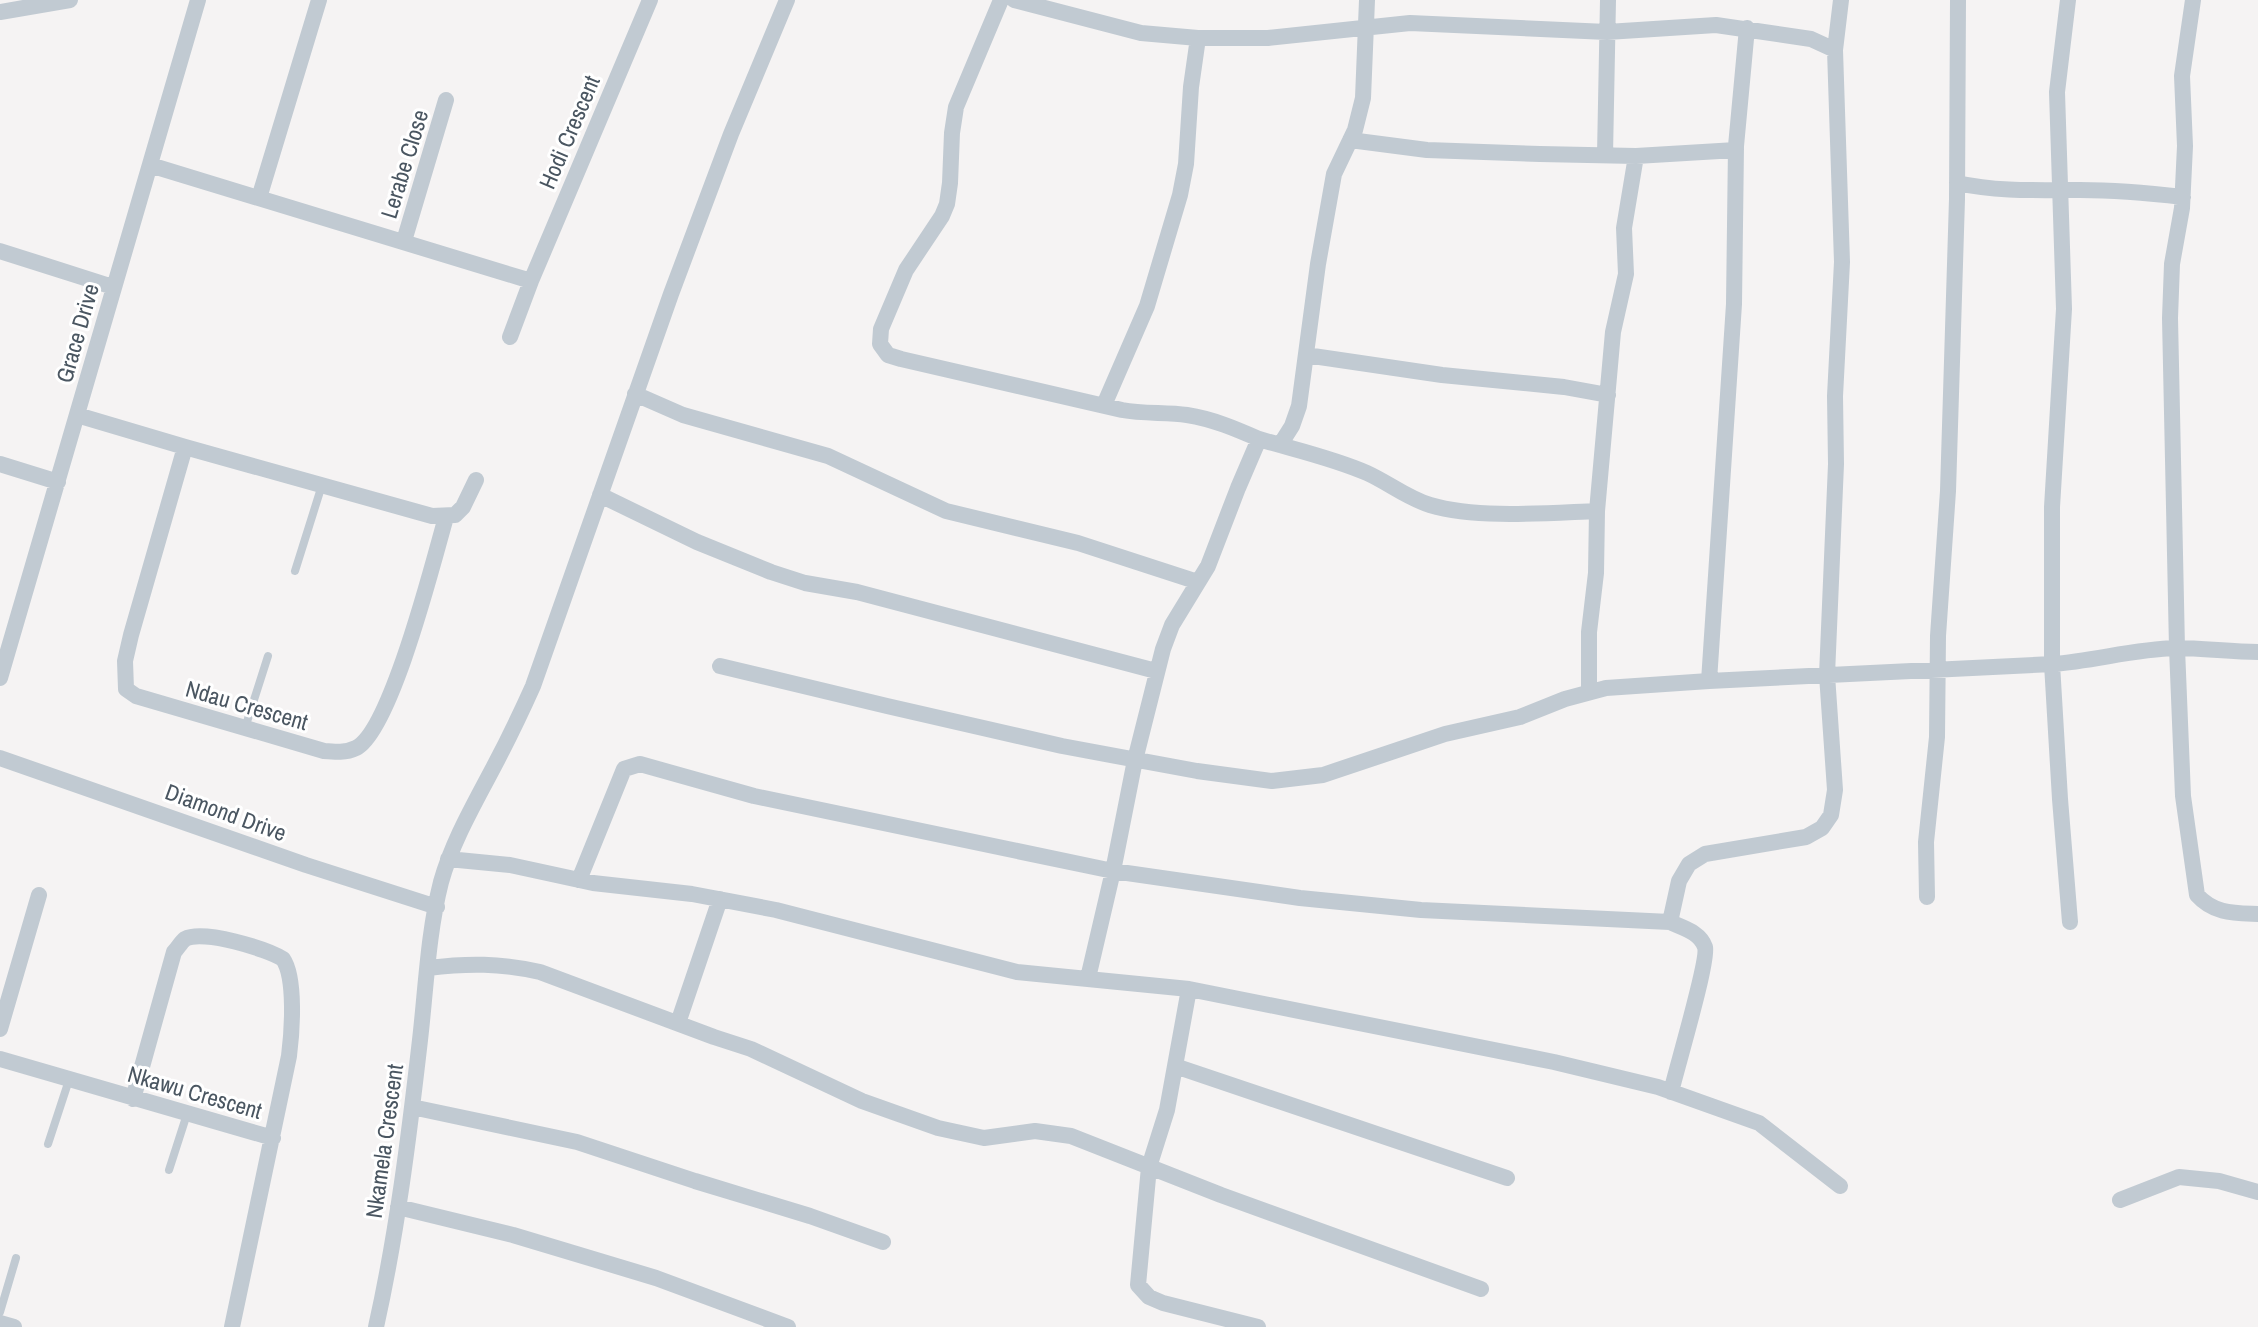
<svg xmlns="http://www.w3.org/2000/svg" width="2258" height="1327" font-family="'Archivo Narrow',sans-serif">
<style>
.lines{fill:none;stroke-linecap:round;stroke-linejoin:round}
.service{stroke:#c1cad2;stroke-width:8}
.minor{stroke:#c1cad2;stroke-width:16}
.labels{text-anchor:middle;dominant-baseline:central;stroke-width:6;stroke-linejoin:round;paint-order:stroke}
.street-label{font-size:23px;fill:#4a5661;stroke:#fff}
</style>
<rect width="100%" height="100%" fill="#f5f3f3"/>
<g class="lines">
<path class="service" d="M295,571L322,485
M245,728L268,656
M48,1144L69,1080
M169,1170L187,1114
M0,1312L16,1258"/>
<path class="minor" d="M1001,0L956,107L952,133L950,183L947,204L942,216L906,270L881,329L880,344L888,355L901,359L1122,410C1144,414 1166,412 1187,415C1213,419 1236,429 1259,439
M1014,0L1141,33L1198,38H1268L1410,23L1607,32L1716,25L1811,39L1835,50
M2068,0L2057,92L2064,309L2052,507V664L2060,799L2070,922
M2193,0L2182,76L2185,146L2182,208L2172,264L2170,318L2177,648L2183,796L2197,895C2214,914 2234,913 2258,914
M0,12L70,0
M1350,140L1427,150L1540,154L1636,156L1736,150
M1605,155L1608,0
M150,165L531,281
M1957,183C1998,192 2039,190 2080,190C2115,190 2149,193 2183,197
M259,198L319,0
M404,241L446,100
M0,251L113,287
M510,337L531,281L650,0
M1306,355L1442,375L1564,387L1608,395
M635,394L683,415L828,456L946,511L1078,543L1198,582
M1104,405L1147,306L1180,195L1186,164L1191,87L1198,38
M77,415L185,447L432,516L455,515L463,507L476,480
M1280,445L1292,426L1299,406L1318,264L1334,174L1355,130L1363,98L1367,0
M185,447L131,635L125,661L126,689L136,696L324,751C335,752 346,753 356,748C391,731 434,559 446,517
M0,464L58,482
M600,495L697,542L771,572L805,583L857,592L1156,671
M720,666L887,706L1062,746L1197,771L1272,781L1323,775L1445,734L1520,717L1565,699L1606,688L1709,681L2052,664C2094,661 2134,649 2176,648C2204,648 2231,652 2258,652
M0,678L198,0
M1709,681L1734,304L1736,146L1747,28
M1589,691V632L1596,573L1597,511L1613,332L1626,274L1624,228L1636,156
M0,758L306,865L437,907
M448,859L510,865L593,883L692,894L776,910L1017,972L1189,989L1554,1062L1658,1087L1759,1123L1840,1186
M579,880L624,769L640,764L754,796L1113,871L1300,898L1421,910L1670,922C1683,928 1700,932 1705,947C1709,960 1676,1070 1671,1092
M1927,897L1926,842L1937,737L1938,636L1948,491L1957,199L1958,0
M1670,922L1679,881L1689,864L1705,854L1806,837L1822,828L1831,815L1835,790L1827,675L1836,464L1835,396L1842,262L1835,50L1841,0
M428,968C468,963 500,963 540,972L714,1037L751,1049L862,1101L938,1128L984,1138L1035,1131L1071,1136L1221,1195L1481,1289
M1088,978L1113,871L1135,760L1163,649L1172,625L1208,566L1238,488L1259,439C1296,450 1333,458 1367,473C1389,483 1407,498 1430,505C1478,519 1546,513 1597,511
M1189,989L1167,1110L1149,1167L1138,1285L1149,1297L1163,1303L1258,1327
M678,1023L720,899
M0,1029L39,895
M0,1059L273,1138
M1175,1066L1507,1178
M133,1099L174,952C178,948 181,942 185,939C203,929 267,949 283,959C296,978 292,1033 289,1056L232,1327
M412,1107L577,1142L695,1181L810,1216L883,1242
M2120,1200L2179,1177L2219,1181L2258,1192
M398,1207L513,1235L656,1278L788,1327
M0,1323L14,1327
M376,1327C397,1233 409,1136 420,1040C426,988 428,933 441,882C452,843 472,808 491,772C506,744 520,715 533,686L671,294L731,134L787,0"/>
</g>
<g class="labels">
<g class="street-label">
<text transform="translate(569 132) rotate(-67)">Hodi Crescent</text>
<text transform="translate(404 164) rotate(-73)">Lerabe Close</text>
<text transform="translate(77 333) rotate(-74)">Grace Drive</text>
<text transform="translate(247 705) rotate(16)">Ndau Crescent</text>
<text transform="translate(226 812) rotate(20)">Diamond Drive</text>
<text transform="translate(195 1092) rotate(16)">Nkawu Crescent</text>
<text transform="translate(384 1141) rotate(-82)">Nkamela Crescent</text>
</g>
</g>
</svg>
